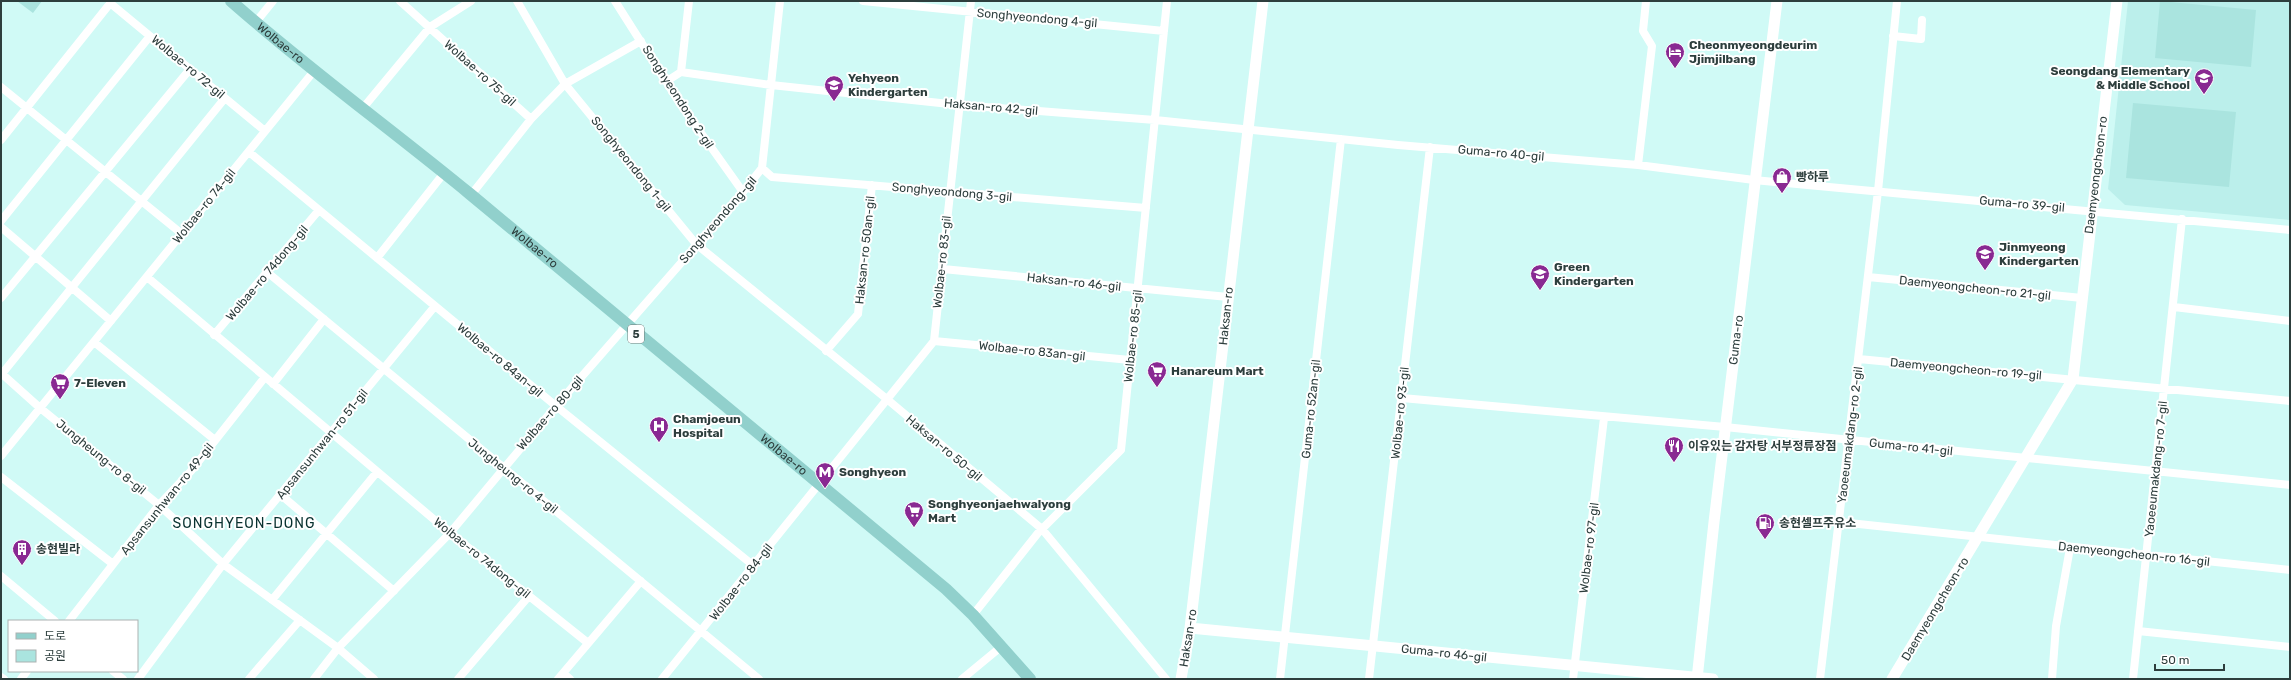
<svg xmlns="http://www.w3.org/2000/svg" width="2291" height="680" font-family="Rubik,'Noto Sans KR',sans-serif">
<style>
.built{fill:#bbefeb}
.green{fill:#aae4df}
.lines{fill:none;stroke-linecap:round;stroke-linejoin:round}
.street{stroke:#fff;stroke-width:8}
.secondary{stroke:#fff;stroke-width:11}
.primary{stroke:#91d0cc;stroke-width:12}
.labels{text-anchor:middle;dominant-baseline:central;stroke-width:4;stroke-linejoin:round;paint-order:stroke}
.shield{fill:#fff;stroke:#6c7877;stroke-width:1}
.shield-label{font-size:11px;font-weight:bold;fill:#2d3e3d}
.street-label{font-size:12px;fill:#2d3e3d;stroke:#fff}
.poi-label{font-size:12px;font-weight:bold;fill:#2d3e3d;stroke:#fff;text-anchor:start}
.quarter-label{font-size:14px;letter-spacing:1px;fill:#08312f;stroke:#fff}
</style>
<rect width="100%" height="100%" fill="#d0faf6"/>
<path class="built" d="M2128,1H2290V220L2125,205L2108,189Z"/>
<path class="green" d="M17,1H42L33,13Z
M2160,1L2256,10L2251,67L2155,58Z
M2133,103L2236,112L2229,187L2126,178Z"/>
<g class="lines">
<path class="street" d="M400,1L531,119
M517,1L565,84L696,244L888,400L1042,529L1166,679
M615,1L679,102L743,192
M863,1L1164,31
M110,3L265,131
M256,22L273,1
M1893,36L1921,39L1922,20
M681,72L689,1
M667,81L681,72L771,85L959,105L1155,120L1398,145L1638,165L1754,180L2290,230
M1,87L182,234
M363,108L430,27L471,1
M1,140L112,1
M249,152L556,406L754,566
M1638,165L1652,46L1643,31L1646,1
M762,168L772,177L1146,208
M471,195L531,119L565,84L641,41
M1,221L150,36
M1,227L111,321
M377,258L444,173
M943,269L1228,297
M267,272L759,679
M147,277L450,533L588,643
M1868,277L2082,298
M1,298L190,69
M2174,307L2290,321
M214,335L319,210
M934,341L1130,360
M94,342L215,440
M826,351L858,314L872,185
M1859,359L2290,401
M1,373L39,407L159,505L223,564L338,648L374,679
M1,375L225,98
M273,384L324,319
M1402,398L1725,427L2290,485
M1,456L314,71
M1,477L113,564
M281,495L394,591
M1840,522L2290,570
M1,576L55,621
M272,600L377,472
M973,615L1038,533L1121,450L1167,1
M69,621L159,505L191,471L265,377
M2138,631L2290,647
M113,671L123,679
M563,673L570,679
M1,677L4,679
M21,679L27,671
M138,679L223,564L435,306
M249,679L300,620
M314,679L338,648L450,533L556,406L743,192L762,168L780,1
M458,679L529,596
M558,679L641,581
M662,679L934,341L971,1
M962,679L1002,646
M1280,679L1341,139
M1369,679L1430,147
M1573,679L1604,418
M1820,679L1878,191L1897,1
M2052,679L2056,626L2070,548
M2133,679L2182,219"/>
<path class="secondary" d="M1190,628L1713,679
M1181,679L1190,628L1263,1
M1697,679L1714,522L1777,1
M1892,679L2073,379L2117,1"/>
<path class="primary" id="s1" d="M231,1C308,69 391,129 470,194C629,325 787,458 946,589L973,615L1030,679"/>
</g>
<defs>
<g id="hotel-pin" transform="scale(1)"><path d="M0 17L-7.5 6A9.5 9.5 0 1 1 7.5 6Z" fill="#892992" stroke="#fff"/><path d="M-6-4.5h1.5V1H6V5H4.5V3h-9V5H-6ZM-4 0a1.8 1.8 0 1 1 3.6 0ZM.5 0V-2.5h3Q6-2.5 6 0Z" fill="#fff"/></g>
<g id="school-pin" transform="scale(1)"><path d="M0 17L-7.5 6A9.5 9.5 0 1 1 7.5 6Z" fill="#892992" stroke="#fff"/><path d="M0-5L7-2L0 1L-7-2ZM-4 1L0 2.5L4 1V4Q0 6-4 4Z" fill="#fff"/></g>
<g id="shop-pin" transform="scale(1)"><path d="M0 17L-7.5 6A9.5 9.5 0 1 1 7.5 6Z" fill="#892992" stroke="#fff"/><path d="M-5-2.5h2.3a2.7 3.5 0 0 1 5.4 0H5L5.5 6h-11ZM-1.5-2.5h3a1.5 2.3 0 0 0-3 0Z" fill="#fff"/></g>
<g id="supermarket-pin" transform="scale(1)"><path d="M0 17L-7.5 6A9.5 9.5 0 1 1 7.5 6Z" fill="#892992" stroke="#fff"/><path d="M-6-5.5h2.5l.6 2H6L4.5 2H-2.5L-4.4-4H-6ZM-1.5 3.2a1.3 1.3 0 1 0 .1 0ZM3 3.2a1.3 1.3 0 1 0 .1 0Z" fill="#fff"/></g>
<g id="hospital-pin" transform="scale(1)"><path d="M0 17L-7.5 6A9.5 9.5 0 1 1 7.5 6Z" fill="#892992" stroke="#fff"/><path d="M-5-5h3v3.5h4V-5h3V5h-3V1.5h-4V5h-3Z" fill="#fff"/></g>
<g id="restaurant-pin" transform="scale(1)"><path d="M0 17L-7.5 6A9.5 9.5 0 1 1 7.5 6Z" fill="#892992" stroke="#fff"/><path d="M-5-6h1v4h1v-4h1v4h1v-4h1v5L-1.5 .5V6h-2V.5L-5-1ZM5-6V6H3V1.5H1.5Q1.5-4 5-6Z" fill="#fff"/></g>
<g id="metro-pin" transform="scale(1)"><path d="M0 17L-7.5 6A9.5 9.5 0 1 1 7.5 6Z" fill="#892992" stroke="#fff"/><path d="M-5.5 5V-5H-3L0 0L3-5H5.5V5H3V-.5L0 4L-3-.5V5Z" fill="#fff"/></g>
<g id="fuel-pin" transform="scale(1)"><path d="M0 17L-7.5 6A9.5 9.5 0 1 1 7.5 6Z" fill="#892992" stroke="#fff"/><path d="M-5.5-6h7V0h2V4h1.3V-2.5L3-4.5l.8-.8L6-3V5H2.5V1h-1V6h-7ZM-4.2-4.7v3.2H.2V-4.7Z" fill="#fff"/></g>
<g id="building-pin" transform="scale(1)"><path d="M0 17L-7.5 6A9.5 9.5 0 1 1 7.5 6Z" fill="#892992" stroke="#fff"/><path d="M-4-6H4V6H1V3H-1V6H-4ZM-2.5-4.3h1.7v1.8h-1.7ZM.8-4.3h1.7v1.8H.8ZM-2.5-1h1.7V.8h-1.7ZM.8-1h1.7V.8H.8Z" fill="#fff"/></g>
</defs>
<g fill-rule="evenodd">
<use href="#hotel-pin" x="1675" y="52"/>
<use href="#school-pin" x="2204" y="78"/>
<use href="#school-pin" x="834" y="85"/>
<use href="#shop-pin" x="1782" y="177"/>
<use href="#school-pin" x="1985" y="254"/>
<use href="#school-pin" x="1540" y="274"/>
<use href="#supermarket-pin" x="1157" y="371"/>
<use href="#supermarket-pin" x="60" y="383"/>
<use href="#hospital-pin" x="659" y="426"/>
<use href="#restaurant-pin" x="1674" y="446"/>
<use href="#metro-pin" x="825" y="472"/>
<use href="#supermarket-pin" x="914" y="511"/>
<use href="#fuel-pin" x="1765" y="523"/>
<use href="#building-pin" x="22" y="549"/>
</g>
<g class="labels">
<rect class="shield" x="628" y="325" width="16" height="18" rx="3"/>
<g class="shield-label">
<text x="636" y="334">5</text>
</g>
<g class="street-label">
<text transform="translate(1037 18) rotate(5)">Songhyeondong 4-gil</text>
<text stroke="none"><textPath href="#s1" startOffset="65">Wolbae-ro</textPath></text>
<text transform="translate(188 67) rotate(40)">Wolbae-ro 72-gil</text>
<text transform="translate(480 73) rotate(42)">Wolbae-ro 75-gil</text>
<text transform="translate(678 97) rotate(57)">Songhyeondong 2-gil</text>
<text transform="translate(991 107) rotate(5)">Haksan-ro 42-gil</text>
<text transform="translate(1501 153) rotate(5)">Guma-ro 40-gil</text>
<text transform="translate(631 164) rotate(51)">Songhyeondong 1-gil</text>
<text transform="translate(2096 175) rotate(-83)">Daemyeongcheon-ro</text>
<text transform="translate(952 192) rotate(5)">Songhyeondong 3-gil</text>
<text transform="translate(2022 204) rotate(5)">Guma-ro 39-gil</text>
<text transform="translate(204 206) rotate(-51)">Wolbae-ro 74-gil</text>
<text transform="translate(718 220) rotate(-49)">Songhyeondong-gil</text>
<text stroke="none"><textPath href="#s1" startOffset="391">Wolbae-ro</textPath></text>
<text transform="translate(865 250) rotate(-84)">Haksan-ro 50an-gil</text>
<text transform="translate(942 262) rotate(-84)">Wolbae-ro 83-gil</text>
<text transform="translate(267 273) rotate(-50)">Wolbae-ro 74dong-gil</text>
<text transform="translate(1074 282) rotate(6)">Haksan-ro 46-gil</text>
<text transform="translate(1975 288) rotate(6)">Daemyeongcheon-ro 21-gil</text>
<text transform="translate(1226 316) rotate(-84)">Haksan-ro</text>
<text transform="translate(1133 336) rotate(-84)">Wolbae-ro 85-gil</text>
<text transform="translate(1736 340) rotate(-83)">Guma-ro</text>
<text transform="translate(1032 351) rotate(6)">Wolbae-ro 83an-gil</text>
<text transform="translate(500 360) rotate(40)">Wolbae-ro 84an-gil</text>
<text transform="translate(1966 369) rotate(5)">Daemyeongcheon-ro 19-gil</text>
<text transform="translate(1311 409) rotate(-84)">Guma-ro 52an-gil</text>
<text transform="translate(550 413) rotate(-49)">Wolbae-ro 80-gil</text>
<text transform="translate(1400 413) rotate(-84)">Wolbae-ro 93-gil</text>
<text transform="translate(1850 435) rotate(-83)">Yaoeeumakdang-ro 2-gil</text>
<text transform="translate(322 444) rotate(-51)">Apsansunhwan-ro 51-gil</text>
<text transform="translate(1911 447) rotate(6)">Guma-ro 41-gil</text>
<text transform="translate(944 448) rotate(40)">Haksan-ro 50-gil</text>
<text stroke="none"><textPath href="#s1" startOffset="715">Wolbae-ro</textPath></text>
<text transform="translate(101 457) rotate(39)">Jungheung-ro 8-gil</text>
<text transform="translate(2156 469) rotate(-84)">Yaoeeumakdang-ro 7-gil</text>
<text transform="translate(513 476) rotate(39)">Jungheung-ro 4-gil</text>
<text transform="translate(167 499) rotate(-51)">Apsansunhwan-ro 49-gil</text>
<text transform="translate(1589 548) rotate(-83)">Wolbae-ro 97-gil</text>
<text transform="translate(2134 554) rotate(6)">Daemyeongcheon-ro 16-gil</text>
<text transform="translate(482 558) rotate(39)">Wolbae-ro 74dong-gil</text>
<text transform="translate(741 582) rotate(-52)">Wolbae-ro 84-gil</text>
<text transform="translate(1935 609) rotate(-59)">Daemyeongcheon-ro</text>
<text transform="translate(1188 638) rotate(-81)">Haksan-ro</text>
<text transform="translate(1444 653) rotate(6)">Guma-ro 46-gil</text>
</g>
<g class="poi-label">
<text x="1689" y="45">Cheonmyeongdeurim<tspan x="1689" dy="14">Jjimjilbang</tspan></text>
<text x="2190" y="71" text-anchor="end">Seongdang Elementary<tspan x="2190" dy="14">&amp; Middle School</tspan></text>
<text x="848" y="78">Yehyeon<tspan x="848" dy="14">Kindergarten</tspan></text>
<text x="1796" y="177">빵하루</text>
<text x="1999" y="247">Jinmyeong<tspan x="1999" dy="14">Kindergarten</tspan></text>
<text x="1554" y="267">Green<tspan x="1554" dy="14">Kindergarten</tspan></text>
<text x="1171" y="371">Hanareum Mart</text>
<text x="74" y="383">7-Eleven</text>
<text x="673" y="419">Chamjoeun<tspan x="673" dy="14">Hospital</tspan></text>
<text x="1688" y="446">이유있는 감자탕 서부정류장점</text>
<text x="839" y="472">Songhyeon</text>
<text x="928" y="504">Songhyeonjaehwalyong<tspan x="928" dy="14">Mart</tspan></text>
<text x="1779" y="523">송현셀프주유소</text>
<text x="36" y="549">송현빌라</text>
</g>
<g class="quarter-label">
<text x="244" y="523">SONGHYEON-DONG</text>
</g>
</g>
<rect width="2291" height="680" fill="none" stroke="#2d3e3d" stroke-width="4"/>
<rect x="8" y="620" width="130" height="52" fill="#ffffff" stroke="#abb2b1"/>
<rect x="16" y="633" width="20" height="6" fill="#91d0cc" stroke="#abb2b1"/>
<text x="44" y="640" font-size="12" fill="#2d3e3d">도로</text>
<rect x="16" y="650" width="20" height="12" fill="#aae4df" stroke="#abb2b1"/>
<text x="44" y="660" font-size="12" fill="#2d3e3d">공원</text>
<path d="M2155 664v6h69v-6" fill="none" stroke="#2d3e3d" stroke-width="2"/>
<text x="2161" y="664" font-size="12" fill="#2d3e3d" stroke="#ffffff" stroke-width="3" paint-order="stroke">50 m</text>
</svg>
